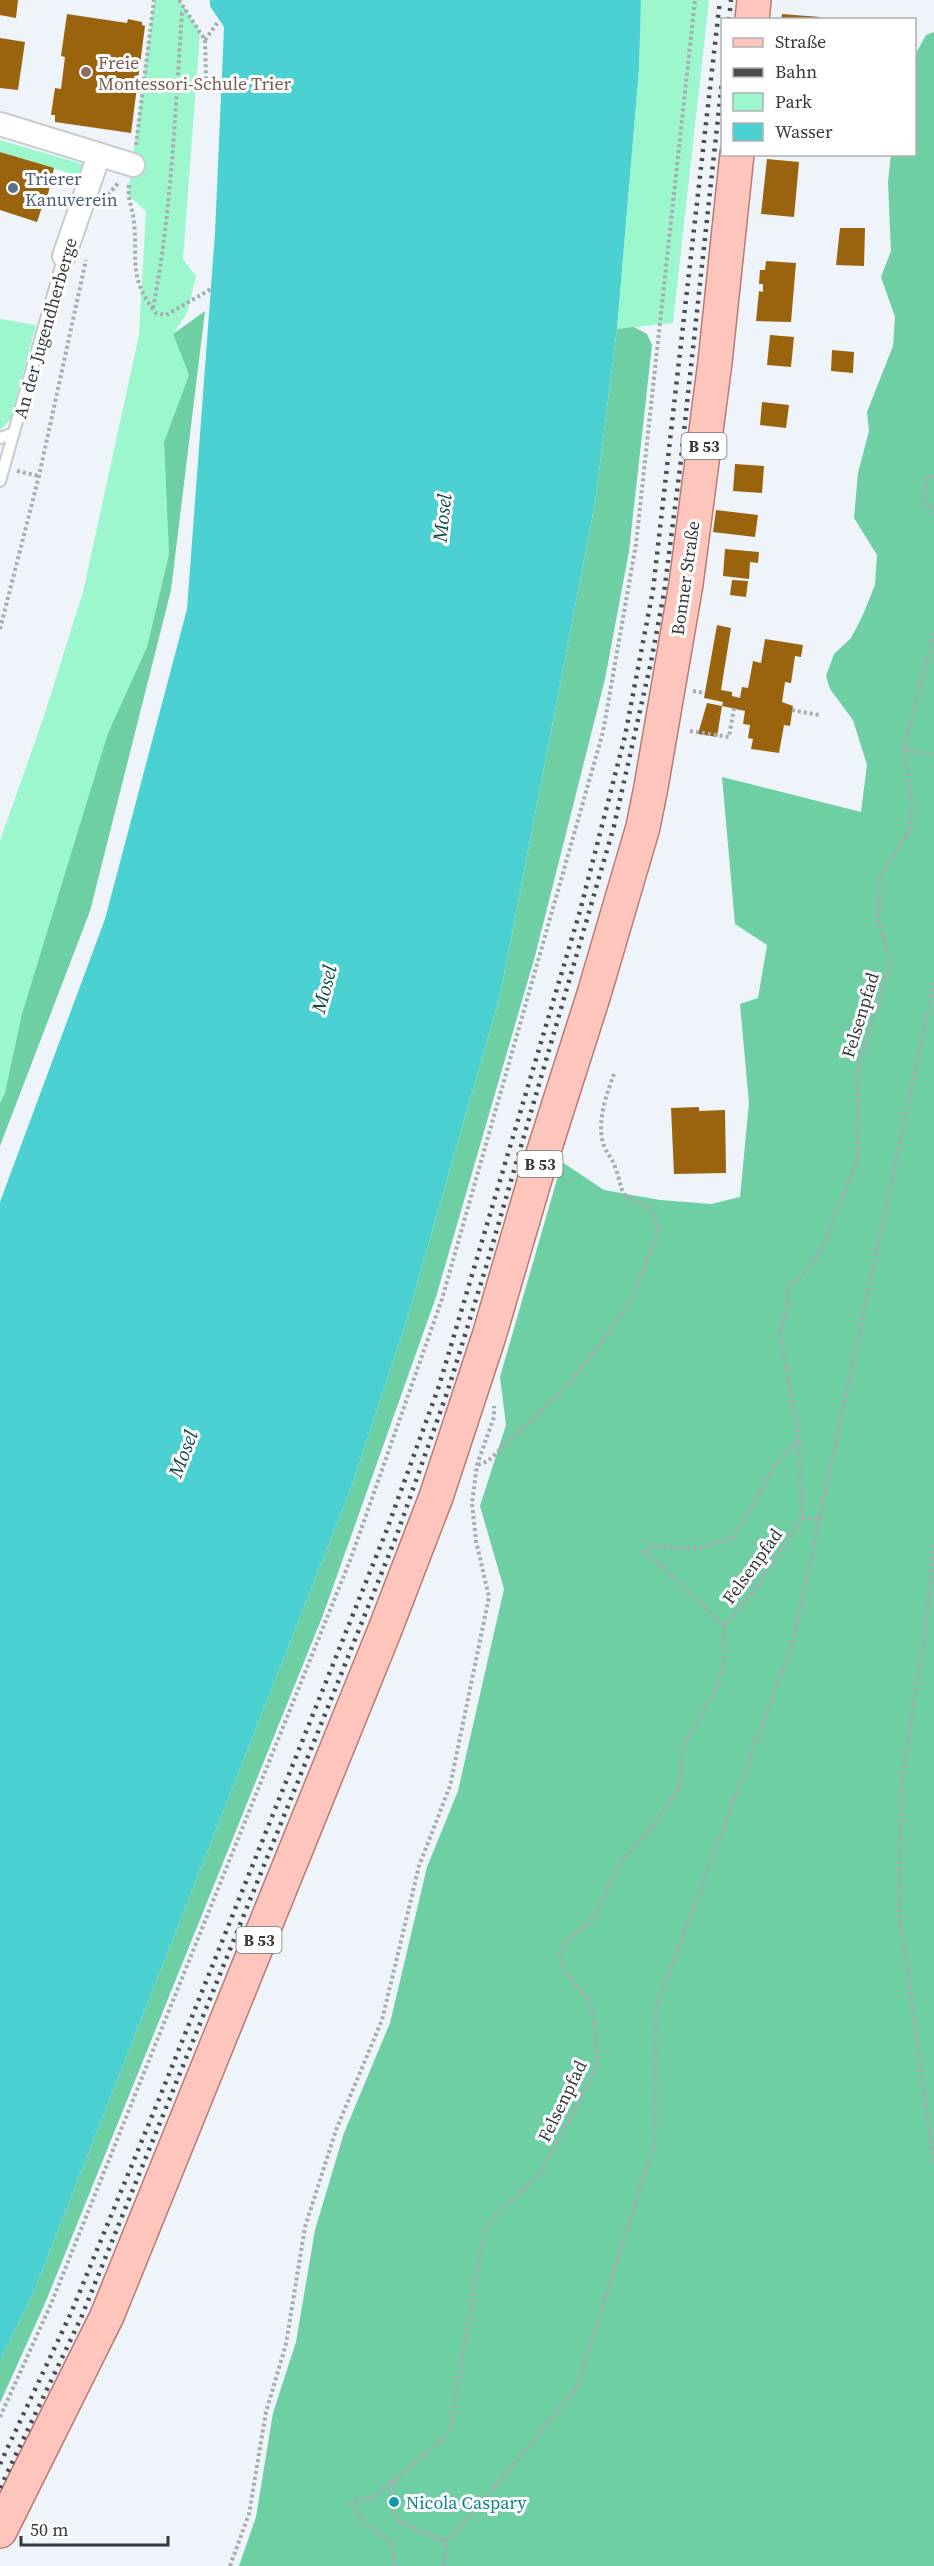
<svg xmlns="http://www.w3.org/2000/svg" width="934" height="2566" font-family="'Source Serif 4',serif">
<style>
.green{fill:#9cf8cc}
.forest{fill:#6dcfa2}
.water{fill:#4cd1d3}
.building{fill:#9a630d}
.lines{fill:none;stroke-linecap:round;stroke-linejoin:round}
.lane-casing{stroke:#c7ccd1;stroke-width:14}
.street-casing{stroke:#c7ccd1;stroke-width:26}
.primary-casing{stroke:#b87b73;stroke-width:36}
.path{stroke:#a7acb0;stroke-width:4;stroke-dasharray:3 3;stroke-linecap:butt}
.lane{stroke:#fff;stroke-width:10}
.street{stroke:#fff;stroke-width:22}
.primary{stroke:#fec5bd;stroke-width:33}
.rail{stroke:#4a4c4f;stroke-width:4.5;stroke-dasharray:3 6;stroke-linecap:butt}
.education-dot{fill:#8d6e63;stroke:#fff;stroke-width:2}
.service-dot{fill:#5c6f8a;stroke:#fff;stroke-width:2}
.culture-dot{fill:#0f9aa8;stroke:#fff;stroke-width:2}
.labels{text-anchor:middle;dominant-baseline:central;stroke-width:6;stroke-linejoin:round;paint-order:stroke}
.shield{fill:#fff;stroke:#737476;stroke-width:1.5}
.shield-label{font-size:16px;font-weight:bold;fill:#37393b}
.education-label{font-size:18px;fill:#785e54;stroke:#fff;text-anchor:start}
.service-label{font-size:18px;fill:#4e5e75;stroke:#fff;text-anchor:start}
.street-label{font-size:18px;fill:#37393b;stroke:#fff}
.culture-label{font-size:18px;fill:#0d838f;stroke:#fff;text-anchor:start}
.water-label{font-size:20px;font-style:italic;fill:#114b4c;stroke:#fff}
</style>
<rect width="100%" height="100%" fill="#eef4f9"/>
<path class="green" d="M154,0H179L200,32L183,259L196,276L187,313L173,334L189,375L164,442L169,554L147,647L108,733L5,1093L0,1103V841L44,716L83,592L139,335L146,211L128,195Z
M641,0H709L673,323L617,329L639,69Z
M0,140L82,164V177L0,152Z
M0,319L36,325L11,419L0,430Z"/>
<path class="forest" d="M934,32V2566H239L256,2517L273,2413L296,2342L315,2230L344,2133L390,2023L427,1867L458,1791L504,1589L480,1506L506,1425L500,1377L562,1162L604,1190L660,1200L711,1204L740,1197L749,1103L740,1004L758,998L767,945L735,924L722,777L861,812L867,765L853,720L830,689L826,676L834,654L851,638L862,617L875,585L877,555L854,518L858,473L869,431L867,412L893,346L895,317L881,277L891,251L888,182L891,155L914,154L915,55L926,35Z
M205,311L171,590L90,911L0,1146V1103L5,1093L22,1014L108,733L147,647L169,554L164,442L189,375L173,334Z
M634,327L647,334L652,345L629,551L605,679L535,956L436,1297L323,1615L46,2301L0,2403V2361L34,2291L354,1480L406,1322L500,996L595,503L617,329Z"/>
<path class="water" d="M210,0H641L639,69L617,329L595,503L500,996L406,1322L354,1480L34,2291L0,2361V1202L105,919L187,609L215,233L224,27L210,6Z"/>
<path class="building" d="M0,0H18L16,18L0,15Z
M67,14L127,23L128,19L142,22V25L145,26L131,133L55,122V115H51L55,88L61,89L65,57L61,56Z
M782,14L820,17V20H781Z
M0,38L25,42L18,90L0,88Z
M0,152L54,168L45,207H42L37,222L0,210Z
M767,159L799,162L794,217L761,214Z
M840,228H865L864,266L836,265Z
M766,261L796,263L791,322L756,321L759,291L763,292V284H759L760,270H765Z
M770,335L794,337L791,367L767,365Z
M832,350L854,352L853,373L831,371Z
M762,402L789,405L786,428L760,425Z
M735,464L764,466L762,493L733,491Z
M716,510L758,515L755,537L713,532Z
M725,549L759,552L758,563L750,562L749,579L723,576Z
M732,580L748,581L746,597L730,595Z
M717,625L731,628L721,690L732,692V696L740,698L742,687L748,688L753,661L761,663L765,639L803,645L801,657L795,656L791,683L785,682L782,702L793,706L790,726L784,725L779,753L751,749L753,739L748,738L750,725L743,724L745,711L722,706L717,737L698,734L707,703L722,706L723,702L704,698Z
M699,1107V1111L725,1110L726,1173L674,1174L671,1108Z"/>
<g class="lines">
<g class="lane-casing">
<path id="lane" d="M0,438L14,433
M0,481L64,256"/>
</g>
<g class="street-casing">
<path id="street" d="M0,124L133,165
M64,256L99,155"/>
</g>
<g class="primary-casing">
<path id="primary" d="M752,20L754,0
M0,2531L107,2316L384,1632L436,1497L489,1336L534,1182L594,994L643,827L651,787L686,584L715,362L737,154"/>
</g>
<path class="path" d="M179,0L205,40L206,79
M205,40L218,22
M136,145L154,0
M129,185C127,199 133,209 134,222C138,258 128,276 153,309L156,313L166,315L211,289
M108,195L119,182
M153,308C172,211 175,111 182,13L186,10
M17,471L39,476
M934,476L927,480L923,496L934,513
M0,629L39,476L86,260
M693,691L705,693
M792,710L819,715
M690,731L729,737L734,708
M904,750L934,754
M478,1465L488,1461L569,1384L607,1335L629,1303L660,1230L648,1206C616,1196 625,1193 615,1167C613,1159 607,1154 604,1146C596,1124 606,1095 614,1074
M802,1517L819,1520
M934,1545L925,1633L902,1778L899,1909L934,2165
M724,1626L660,1564L643,1552L651,1546L697,1549L734,1537L773,1469L798,1439
M0,2417L51,2304L351,1558L442,1299L603,732L636,544L695,0
M395,2480L390,2508L400,2522L446,2542
M230,2566L249,2514L266,2412L286,2344L305,2227L336,2130L382,2020L419,1866L450,1786L489,1597L476,1541L472,1503L477,1465L494,1417V1406
M395,2566L391,2542L365,2523L352,2503L356,2500L373,2498L449,2434L485,2226L542,2171L598,2064L593,2007L564,1969L560,1954L567,1941L594,1918L620,1863L655,1823L680,1787L682,1749L718,1686L725,1655L724,1626L756,1588L802,1517L799,1438L780,1333L788,1303L786,1293L790,1284L801,1277L822,1248L858,1159V1068L891,962L878,921L880,877L910,829L912,805L904,750L934,633
M444,2566L446,2542L482,2503L577,2387L655,2141L656,2008L793,1642L934,983"/>
<use href="#lane" class="lane"/>
<use href="#street" class="street"/>
<use href="#primary" class="primary"/>
<path class="rail" d="M729,20L731,0
M0,2464L71,2313L159,2099L386,1532L439,1386L580,911L625,736L653,590L720,0
M0,2488L81,2318L330,1702L396,1537L448,1390L486,1267L614,826L651,662L664,593L680,468L722,81"/>
</g>
<circle class="education-dot" cx="86" cy="72" r="6"/>
<circle class="service-dot" cx="13" cy="188" r="6"/>
<circle class="culture-dot" cx="394" cy="2502" r="6"/>
<g class="labels">
<g class="shield">
<rect x="681.5" y="433" width="45" height="26" rx="4.5"/>
<rect x="517.5" y="1151" width="45" height="26" rx="4.5"/>
<rect x="236.5" y="1927" width="45" height="26" rx="4.5"/>
</g>
<g class="shield-label">
<text x="704" y="446">B 53</text>
<text x="540" y="1164">B 53</text>
<text x="259" y="1940">B 53</text>
</g>
<g class="education-label">
<text x="98" y="62">Freie<tspan x="98" dy="21">Montessori-Schule Trier</tspan></text>
</g>
<g class="service-label">
<text x="25" y="178">Trierer<tspan x="25" dy="21">Kanuverein</tspan></text>
</g>
<g class="street-label">
<text transform="translate(45 328) rotate(-74)">An der Jugendherberge</text>
<text transform="translate(685 578) rotate(-82)">Bonner Straße</text>
<text transform="translate(860 1015) rotate(-73)">Felsenpfad</text>
<text transform="translate(752 1566) rotate(-54)">Felsenpfad</text>
<text transform="translate(562 2101) rotate(-64)">Felsenpfad</text>
</g>
<g class="culture-label">
<text x="406" y="2502">Nicola Caspary</text>
</g>
<g class="water-label">
<text transform="translate(442 518) rotate(-84)">Mosel</text>
<text transform="translate(324 989) rotate(-75)">Mosel</text>
<text transform="translate(183 1454) rotate(-69)">Mosel</text>
</g>
</g>
<rect x="721" y="18" width="195" height="138" fill="#ffffff" stroke="#afb0b1" stroke-width="1.5"/>
<rect x="733" y="38" width="30" height="9" fill="#fec5bd" stroke="#afb0b1" stroke-width="1.5"/>
<text x="775" y="48" font-size="18" fill="#37393b">Straße</text>
<rect x="733" y="68" width="30" height="9" fill="#4a4c4f" stroke="#afb0b1" stroke-width="1.5"/>
<text x="775" y="78" font-size="18" fill="#37393b">Bahn</text>
<rect x="733" y="93" width="30" height="18" fill="#9cf8cc" stroke="#afb0b1" stroke-width="1.5"/>
<text x="775" y="108" font-size="18" fill="#37393b">Park</text>
<rect x="733" y="123" width="30" height="18" fill="#4cd1d3" stroke="#afb0b1" stroke-width="1.5"/>
<text x="775" y="138" font-size="18" fill="#37393b">Wasser</text>
<path d="M21 2536v9h147v-9" fill="none" stroke="#37393b" stroke-width="3"/>
<text x="30" y="2536" font-size="18" fill="#37393b" stroke="#ffffff" stroke-width="4.5" paint-order="stroke">50 m</text>
</svg>
